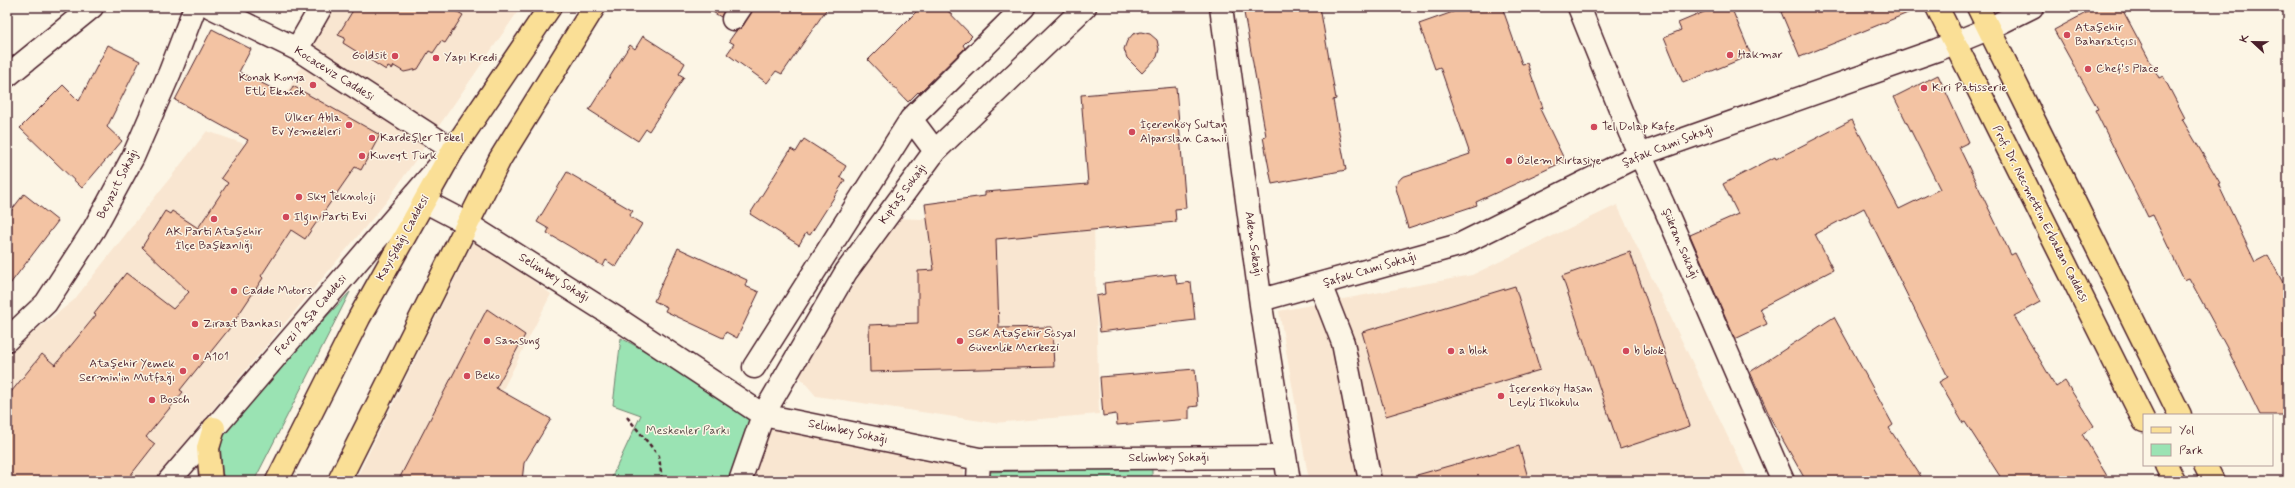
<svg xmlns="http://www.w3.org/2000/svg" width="2295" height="488" font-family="Mynerve,sans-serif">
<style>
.built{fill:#f9e6d1}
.green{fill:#9ae3b3;stroke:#72816f}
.building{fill:#f3c3a3;stroke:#4a1f2b}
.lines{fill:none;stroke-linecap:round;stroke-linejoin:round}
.minor-casing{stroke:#4a1f2b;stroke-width:25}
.major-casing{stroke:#4a1f2b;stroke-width:25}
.path{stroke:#4a1f2b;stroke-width:2.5;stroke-dasharray:4 3;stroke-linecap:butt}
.minor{stroke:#fcf5e5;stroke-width:22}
.major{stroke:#fadf96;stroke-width:22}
.poi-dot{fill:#d1495b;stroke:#fcf5e5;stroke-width:1.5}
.labels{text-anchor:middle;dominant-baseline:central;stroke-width:3;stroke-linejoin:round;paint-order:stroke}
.poi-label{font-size:12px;fill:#4a1f2b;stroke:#fcf5e5;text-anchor:start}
.street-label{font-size:12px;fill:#4a1f2b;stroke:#fcf5e5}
.park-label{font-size:12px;fill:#5e504d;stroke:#fcf5e5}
</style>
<rect width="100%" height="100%" fill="#fcf5e5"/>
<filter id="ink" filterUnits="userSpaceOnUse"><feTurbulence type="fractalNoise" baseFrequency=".025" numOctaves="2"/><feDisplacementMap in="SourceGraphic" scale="8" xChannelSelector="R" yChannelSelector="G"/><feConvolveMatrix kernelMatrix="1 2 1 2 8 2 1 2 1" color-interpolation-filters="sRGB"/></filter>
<g filter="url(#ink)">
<path class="built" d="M334,7H521L387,201L153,481H7V354L74,300L207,131L256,148Z
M1617,205L1749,481H1309L1279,311L1472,275Z
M895,218L1094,226L1099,414L994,423L816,396L798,375Z
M475,238L551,294L457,481H355Z
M770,426L964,468V481H753Z"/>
<path class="green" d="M350,292L254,481H227L222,473L220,440L227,422Z
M621,338L754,410L729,481H610L641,415L613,405Z
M1152,467V481H989V472Z"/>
<path class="building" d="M355,7H449L463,15L445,43L441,41L433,53L429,51L418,69L404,72L394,66L392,69L388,67L386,70L343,43L345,38L338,35Z
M704,7H726L721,17Z
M753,7H828L782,74L776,71L767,83L727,54L734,44L729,41L736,31L743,26Z
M921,7H944L972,36L963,45L965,48L919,93L918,92L908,102L868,60Z
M1243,7H1320L1336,99L1333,100L1346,170L1272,184L1263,137L1266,136Z
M1467,7H1502L1522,64L1527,63L1543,108L1540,109L1565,161L1476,202L1477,205L1408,228L1395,185L1402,177L1470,154L1440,67L1435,69L1419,24Z
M1716,7H1731L1751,55L1683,83L1664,37L1681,30L1678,23Z
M1794,7H1920V8L1800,57L1781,12Z
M2097,7H2121L2159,78L2163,76L2185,118L2182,119L2220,183L2218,184L2255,262L2268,255L2288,292V415H2260L2226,346L2189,278L2184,280L2153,215L2148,217L2095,110L2098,109L2054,30Z
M212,29L251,49L239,72L288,96L293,86L380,135L361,170L355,167L305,239L291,230L261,276L263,278L229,329L180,390L183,392L146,437L155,444L126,481H7V397L42,354L55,365L96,315L94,314L126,273L173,309L189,292L142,247L165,211L170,214L172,211L198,228L228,183L221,178L248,140L175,100Z
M1141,32L1150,34L1157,40L1159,49L1157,57L1142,73L1127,58L1124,49L1127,41L1133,34Z
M643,36L685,63L679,74L684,77L649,131L646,129L638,141L589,110L630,45L635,49Z
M108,45L140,61L107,127L122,141L82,188L20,128L63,85L79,101Z
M1938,75L1969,142L1959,147L2011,255L2015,253L2040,302L2014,316L2056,387L2065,381L2094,426L2082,434L2110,481H2003L1965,422L1963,423L1939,382L1948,377L1864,208L1815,234L1833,270L1760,308L1767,324L1735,339L1690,235L1738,214L1723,184L1775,157L1776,159L1852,120L1899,209L1940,189L1894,97Z
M1176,87L1186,208L1175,209L1176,222L996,239L999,328L1052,327L1054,367L870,372L869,325L918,323V271L934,270L925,204L985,196V192L1088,184L1081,95Z
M804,139L846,166L840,177L845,180L810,235L806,233L799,245L750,214L791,149L796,152Z
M567,172L633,211L629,216L642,224L616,267L606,260L603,266L547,233L549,229L537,222Z
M24,194L58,221L7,288V216Z
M678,248L747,280L745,286L759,292L737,338L726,332L723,338L665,311L667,307L654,301Z
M1630,252L1690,426L1620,449L1562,276Z
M1175,274L1177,284L1191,282L1195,320L1100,332L1096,296L1105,294L1104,283Z
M1515,286L1540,370L1386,416L1362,332Z
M487,309L525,335L496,388L551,419L524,463L522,481H398Z
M1834,317L1893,425L1889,428L1924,481H1806L1771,419L1750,372Z
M1195,369L1198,406L1189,407V419L1117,425L1116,414L1103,416L1100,377Z
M1519,446L1529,481H1418L1417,475Z"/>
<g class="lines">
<g class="minor-casing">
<path id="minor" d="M1221,7L1262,312L1289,481
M1579,7L1630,133L1663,204L1783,481
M733,19L741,7
M297,49L321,7
M7,76L92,7
M911,119L935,151
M424,201L466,223L618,319L763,415L979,459L1284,457
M1320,284L1343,343L1370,481
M1261,300L1459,245L1639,155L1937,50L1988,29L2032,7
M7,340L46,303L94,229L133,157L170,72L195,7
M754,367L911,119L1024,7
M169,481L453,150L297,49L211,7
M740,481L763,415L846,272L935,151L1085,7
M978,481L979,459"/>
</g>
<g class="major-casing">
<path id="major" d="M1937,7L2144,421
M1978,7L2180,415
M2166,465L2174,481
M2205,465L2213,481
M211,481L208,448L214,428
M277,481L359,318L453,150L550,7
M339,481L500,159L594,7"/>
</g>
<path class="path" d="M627,417L659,456L662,481"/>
<use href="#minor" class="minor"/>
<use href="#major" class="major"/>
</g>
</g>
<g class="poi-dot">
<circle cx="2067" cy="35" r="4"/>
<circle cx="1730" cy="55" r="4"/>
<circle cx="395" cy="56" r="4"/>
<circle cx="436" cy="58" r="4"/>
<circle cx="2088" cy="69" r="4"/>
<circle cx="313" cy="85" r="4"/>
<circle cx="1924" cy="88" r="4"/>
<circle cx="349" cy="125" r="4"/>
<circle cx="1594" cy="127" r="4"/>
<circle cx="1132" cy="132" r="4"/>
<circle cx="372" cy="138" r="4"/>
<circle cx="362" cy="156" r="4"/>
<circle cx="1509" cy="161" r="4"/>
<circle cx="299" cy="197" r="4"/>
<circle cx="286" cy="217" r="4"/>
<circle cx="214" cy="219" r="4"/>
<circle cx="234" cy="291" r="4"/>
<circle cx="195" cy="324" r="4"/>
<circle cx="487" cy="341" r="4"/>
<circle cx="960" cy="341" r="4"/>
<circle cx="1451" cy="351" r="4"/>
<circle cx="1626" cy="351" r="4"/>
<circle cx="196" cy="357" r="4"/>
<circle cx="183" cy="371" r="4"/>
<circle cx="467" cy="376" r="4"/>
<circle cx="1501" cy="396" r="4"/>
<circle cx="152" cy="400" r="4"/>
</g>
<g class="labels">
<g class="poi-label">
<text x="2075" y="28">Ataşehir<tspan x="2075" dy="14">Baharatçısı</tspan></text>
<text x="1738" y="55">Hakmar</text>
<text x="387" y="56" text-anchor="end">Goldsit</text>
<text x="444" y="58">Yapı Kredi</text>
<text x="2096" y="69">Chef's Place</text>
<text x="305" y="78" text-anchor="end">Konak Konya<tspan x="305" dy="14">Etli Ekmek</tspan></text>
<text x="1932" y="88">Kiri Patisserie</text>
<text x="341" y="118" text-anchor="end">Ülker Abla<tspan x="341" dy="14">Ev Yemekleri</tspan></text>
<text x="1140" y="125">İçerenköy Sultan<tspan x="1140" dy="14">Alparslan Camii</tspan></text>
<text x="1602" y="127">Tel Dolap Kafe</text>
<text x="380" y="138">Kardeşler Tekel</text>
<text x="370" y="156">Kuveyt Türk</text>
<text x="1517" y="161">Özlem Kırtasiye</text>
<text x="307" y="197">Sky Teknoloji</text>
<text x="294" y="217">Ilgın Parti Evi</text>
<text x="214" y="232" text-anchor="middle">AK Parti Ataşehir<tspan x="214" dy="14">İlçe Başkanlığı</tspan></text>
<text x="242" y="291">Cadde Motors</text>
<text x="203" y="324">Ziraat Bankası</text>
<text x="968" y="334">SGK Ataşehir Sosyal<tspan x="968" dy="14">Güvenlik Merkezi</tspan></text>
<text x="495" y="341">Samsung</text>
<text x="1459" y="351">a blok</text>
<text x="1634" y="351">b blok</text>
<text x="204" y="357">A101</text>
<text x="175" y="364" text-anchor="end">Ataşehir Yemek<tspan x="175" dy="14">Sermin'in Mutfağı</tspan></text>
<text x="475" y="376">Beko</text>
<text x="1509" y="389">İçerenköy Hasan<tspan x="1509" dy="14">Leyli İlkokulu</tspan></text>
<text x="160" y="400">Bosch</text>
</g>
<g class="street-label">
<text transform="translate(334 74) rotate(32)">Kocaceviz Caddesi</text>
<text transform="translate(1668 146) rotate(-21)">Şafak Cami Sokağı</text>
<text transform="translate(118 184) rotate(-63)">Beyazıt Sokağı</text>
<text transform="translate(903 194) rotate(-54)">Kiptaş Sokağı</text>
<text transform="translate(2040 214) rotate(63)">Prof. Dr. Necmettin Erbakan Caddesi</text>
<text transform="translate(403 238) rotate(-61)">Kayışdağı Caddesi</text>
<text transform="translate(1253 244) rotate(82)">Adem Sokağı</text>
<text transform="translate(1680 244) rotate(67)">Şükran Sokağı</text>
<text transform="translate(1370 270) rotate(-16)">Şafak Cami Sokağı</text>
<text transform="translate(554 278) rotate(32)">Selimbey Sokağı</text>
<text transform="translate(311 315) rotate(-49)">Fevzi Paşa Caddesi</text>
<text transform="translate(848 432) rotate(12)">Selimbey Sokağı</text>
<text x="1169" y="458">Selimbey Sokağı</text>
</g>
<g class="park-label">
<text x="688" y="431">Meskenler Parkı</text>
</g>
</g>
<rect width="2295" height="488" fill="none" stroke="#fcf5e5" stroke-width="24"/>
<rect x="12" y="12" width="2271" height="464" fill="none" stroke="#4a1f2b" stroke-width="1.5" filter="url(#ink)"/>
<rect x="2143" y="414" width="130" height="52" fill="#fcf5e5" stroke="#b59f9b"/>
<rect x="2151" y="427" width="20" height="6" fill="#fadf96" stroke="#b59f9b"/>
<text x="2179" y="434" font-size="12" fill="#4a1f2b">Yol</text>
<rect x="2151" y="444" width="20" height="12" fill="#9ae3b3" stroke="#b59f9b"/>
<text x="2179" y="454" font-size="12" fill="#4a1f2b">Park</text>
<g transform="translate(2253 42) rotate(292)" stroke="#fcf5e5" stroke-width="3" paint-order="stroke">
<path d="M0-3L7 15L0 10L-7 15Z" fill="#4a1f2b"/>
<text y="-6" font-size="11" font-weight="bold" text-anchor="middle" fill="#4a1f2b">K</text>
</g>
</svg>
